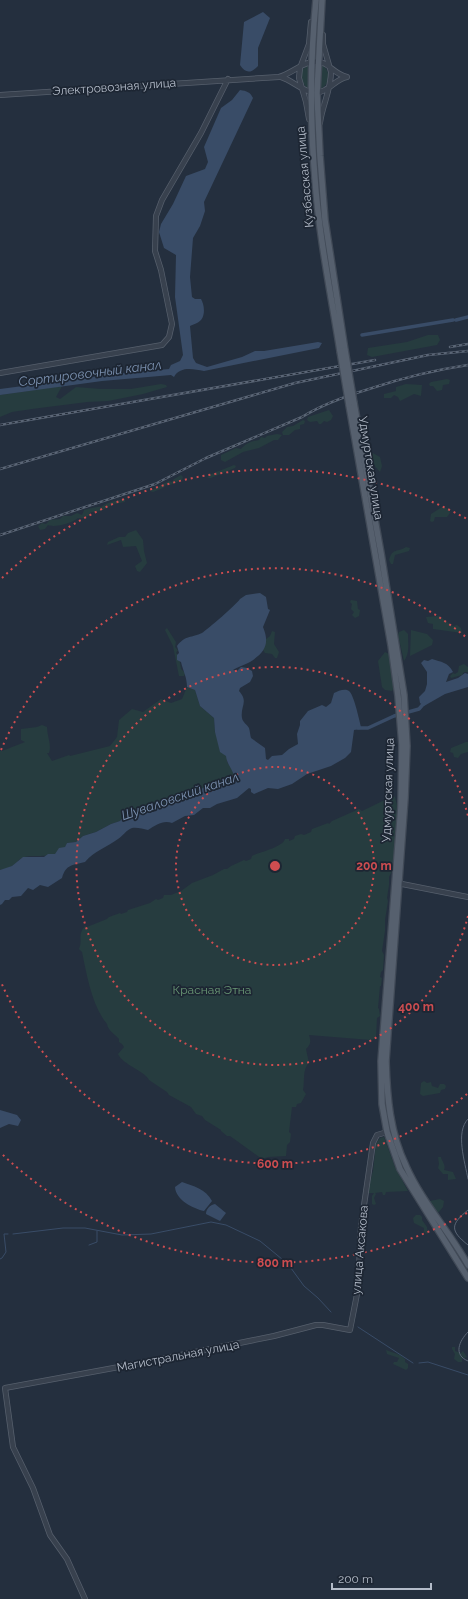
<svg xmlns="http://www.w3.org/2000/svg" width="468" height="1599" font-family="Raleway,sans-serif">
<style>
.green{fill:#263c3f}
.water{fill:#394c67}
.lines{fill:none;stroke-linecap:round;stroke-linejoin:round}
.stream{stroke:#394c67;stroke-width:1}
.canal{stroke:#394c67;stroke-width:3.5}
.tertiary-casing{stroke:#565f6c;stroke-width:6}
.primary-casing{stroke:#414a57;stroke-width:8}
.tertiary{stroke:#38414e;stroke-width:4.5}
.primary{stroke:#56606e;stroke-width:5.5}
.tram{stroke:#5a6575;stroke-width:1}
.rail-casing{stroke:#5a6575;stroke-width:2.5}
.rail{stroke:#1d2633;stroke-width:1;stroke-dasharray:3;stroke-linecap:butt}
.primary-bridge-casing{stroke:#414a57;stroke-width:8;stroke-linecap:butt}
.primary-bridge{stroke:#56606e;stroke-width:5.5}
.ring{fill:none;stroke:#ce4d50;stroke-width:2;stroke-dasharray:2 4}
.labels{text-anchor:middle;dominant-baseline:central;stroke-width:3.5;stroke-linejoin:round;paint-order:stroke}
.street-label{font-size:12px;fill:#b4bcc9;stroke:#1d2633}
.park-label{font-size:12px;fill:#6b9a76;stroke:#1d2633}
.water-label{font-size:13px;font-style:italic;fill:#7c92b1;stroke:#1d2633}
.centre{fill:#ce4d50;stroke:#1d2633;stroke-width:2}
.ring-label{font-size:12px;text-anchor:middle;font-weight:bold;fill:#ce4d50;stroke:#1d2633;stroke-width:3.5;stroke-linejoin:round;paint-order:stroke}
</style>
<rect width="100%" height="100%" fill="#242f3e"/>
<path class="green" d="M320,64C331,69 331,83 321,89Z
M308,65V89C302,83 300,78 302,70Z
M428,335H438L440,340L437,345L372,357L367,355L368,348L407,342Z
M447,379L450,380L449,384L443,385L442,390L437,391L433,386H430L429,384L431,382Z
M161,384L166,385L167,387L143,394L108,401L87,402L32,409L12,412L0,417V395L62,386L56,397L60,399L76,387L101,389H131Z
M406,384L422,385L421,396L414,394L400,401L398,397L394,395L391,398H384V394L396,391V387Z
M329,410L333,416L331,420L327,422L324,421L321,424H319L317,421L310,422L307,420L308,417Z
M303,420L305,421L304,424L300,425V429L295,430L289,435H283L282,432L287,427L293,426Z
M277,434L282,435L278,440H274L259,448L243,452L225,462L221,460V455L236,448L241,449C246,443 252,441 259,440L261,437L265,438L267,436Z
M371,452L380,457L382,466L380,472C374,466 371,461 371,452Z
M234,465L236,466L235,468L211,478H208L209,475Z
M181,475L183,477L182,480L170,485L167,484L163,488L153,492L150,491L169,481L172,482L174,479Z
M125,499V502C121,503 116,503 112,505C103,509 103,512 91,512C88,518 85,518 78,518C72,523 55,528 48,525L45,529L40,530L38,526L42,523L46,524L50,520L60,519L63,516H71L77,513L82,515L84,510C89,509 97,506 101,507C107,502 118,500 125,499Z
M442,507L449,509L450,513L447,517H435L434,521L432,522L430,521L431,514Z
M136,530L143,540L144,551L147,563L140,572L137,571L135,566L142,561L136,546L123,547L121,540L107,545L108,542L119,537H125L128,533Z
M406,547L410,548L409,551L395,555L393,564H391L389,560C393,547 397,553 406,547Z
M351,600L357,601L358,609L360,610L359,616L355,618L352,615L354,612L351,609L352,604L350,602Z
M439,616L453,626L457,625L461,628L462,633L433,629V624L428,623L426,617Z
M167,628L176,642L175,647L178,650L176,653L179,656L181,669L185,673L184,676H179L173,646L165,630Z
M404,630L408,634C408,644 410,653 404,661L398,635L399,632Z
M411,630L427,634L433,640L432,645L410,656Z
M272,631L275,632L274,644L279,652L277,658H275L272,654L265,653L262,648L266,639L270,636Z
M385,652L389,654L394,688L392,691L385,690L382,687L378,661Z
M464,664L468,667V672H464L462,675L451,678L450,676L453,673L455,674L458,672L459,666Z
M187,687L195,690L200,706L214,718L215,732L227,756V762L233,771L234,777L228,784L218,783L212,788L204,787L198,792L183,796L170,804L153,806L139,812H131L124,816L120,821L111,824L96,832L83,836L76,842L67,843C60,863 32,852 22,858C18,860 16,864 12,866C9,868 4,869 0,870V751H2L25,742L21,740V729L37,727L42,725L47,727C47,736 52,745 49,753H47L52,761L69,755L70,756L110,746L117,737L119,720L132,709L143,712L161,699L171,703L182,699Z
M466,742H468V752L461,754L458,758L454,757L453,753L450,752L451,748Z
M393,796L395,797L398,809L393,869L389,877V885L387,898L388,901L385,920V931L382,951L384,955L383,970L381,972L380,977L382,978L381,986H380L378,1008L379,1009L380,1016L377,1018L376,1038L371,1040L309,1035C311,1041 311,1044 306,1049L309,1063C302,1069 305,1082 303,1090L306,1094L301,1103L297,1104L296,1107H292L289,1132L291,1134L290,1142L287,1145L286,1156L268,1157L262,1159L230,1136H227L221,1131V1130L205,1120L202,1116L196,1114L191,1107L169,1095L167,1092L149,1080C145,1071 123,1065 118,1054L124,1047L122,1044L119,1042V1039C115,1034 108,1031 107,1024C92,1006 87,976 82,952L79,949C83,940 77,935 85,926L87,927L107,919L109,917L120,913L121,914L127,912L128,910L150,903L156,899L158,900L163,898L164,895H171L181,891L192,883L213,875L224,869H227L231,866L244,860L246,861L251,859L252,856C260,852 283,847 285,839H289V841L294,839L295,836L301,834L304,835L311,832L312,829L328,823L329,824L332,821L359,809L362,811Z
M424,1081L427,1083L431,1082L432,1086L438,1088L440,1084H444L446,1086L445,1089L441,1090L440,1093L423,1096L420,1094L421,1083Z
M384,1137L395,1167L408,1191L386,1192L385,1195H383L382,1192L375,1193L376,1194L374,1198L376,1204L374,1205L372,1204V1196L374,1193H367L373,1171L376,1144L380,1138Z
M438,1157H441C442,1162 446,1164 444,1170L453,1172L456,1179L448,1180V1174H443L438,1168L439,1164Z
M440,1199L444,1201L443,1207L438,1213L430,1203V1201Z
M416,1215H420L422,1217V1220L427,1227V1229L429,1232L427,1234L424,1232V1228L414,1223L413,1218Z
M452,1347H455V1351L461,1353L463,1351L467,1357L462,1359V1362H458L454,1359L455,1354L452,1349Z
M386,1350L400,1355L405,1359V1362L408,1364V1368L406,1370L393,1364L394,1362H397L399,1358L387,1354Z"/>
<path class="water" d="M263,12L270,18L258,48V66C251,73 246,74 240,65L244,22Z
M240,90C247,91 250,92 253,98L204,202L205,211L200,226L193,238L190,277L192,297L195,299H201C205,306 206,319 197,323C195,324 192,325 190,326L193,358L196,363L207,367L242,357L255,351H264L318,342L322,343L319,348L204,371C193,369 180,366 174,377L171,375L102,381L0,395V389L122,373L169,369L171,365L180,361L183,355L175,297L176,255L164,248L159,232L161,224L173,204L186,176L205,169L208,162L204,147L221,108L232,100Z
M260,593L266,597L268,609L270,610L263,627C270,644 265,652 250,662C245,665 237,667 233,670L237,671L241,667L247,668L252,671L253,676L250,682L240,688L239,691C249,702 240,706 242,718C243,723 247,724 249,728C250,731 250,735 251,738L265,748L266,759L268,760L272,756L282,755L289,749L298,744L297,734L300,725V721L308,711L322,705L326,707L331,703L334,693C338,691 345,688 349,691C354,695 359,719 361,727V729L354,730L351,752L345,758L331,766L307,774L292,784L278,789L268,788L254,794L251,792V789L249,788L237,798L217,804L210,808H203L194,815L185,816L172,823C163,820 156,825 148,830C143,829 137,827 132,828C126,830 123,836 118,839C106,848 94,851 85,862C73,865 66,864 62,878L48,887L40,885L33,890L28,888L21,896L12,897L9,900H5L2,904L0,905V870L12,866L23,857H44L48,854H55L59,848L65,847L67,843L76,842L83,836L96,832L111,824L120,821L124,816L131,812H139L153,806L170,804L183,796L198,792L204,787L212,788L218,783L228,784L229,779L234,777C233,769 227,765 226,756L220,752L215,732L214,718L200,706L195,690L187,687C187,677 183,671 181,662L177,660V655L179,653L177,646C185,635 192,638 202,633C207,630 238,603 240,599L246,595Z
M432,659C441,662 448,662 453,672L449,674L446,682L458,678L465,673L468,674V687L445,694L424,706L420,703L419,697L425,691L427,684V672L421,663L424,660L428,661Z
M0,1110L17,1115L21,1120L18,1126L9,1124L0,1128Z
M182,1182C193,1186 206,1189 212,1201L204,1211C192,1208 176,1200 175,1187Z
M215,1204L226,1213L220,1221L206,1214C206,1209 210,1205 215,1204Z"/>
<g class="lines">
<path class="stream" d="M13,1234L63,1228H85L122,1235L151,1234L211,1222L226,1225L260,1241L288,1264L304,1286L318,1298L331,1312
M89,1245L97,1242V1231
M0,1259L2,1258L6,1252L4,1234H8
M358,1327L413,1363
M419,1363L428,1362L468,1375"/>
<path class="canal" d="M456,320L468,317
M362,335L453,320
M358,728H368L394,716L419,709L425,702"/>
<g class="tertiary-casing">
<path id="tertiary" d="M281,77C295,81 309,99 325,90C333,86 337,79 347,77
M0,95L279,77C294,73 307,57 323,63C331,66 335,74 347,77
M309,119L306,102L299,78L300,68L309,44L311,22
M320,123C322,106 331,90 331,72L323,44V35
M0,373L162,345L169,337L172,324L161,270L155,251L156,216L162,200L201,133L228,79
M397,883L468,897
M85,1599L67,1559L50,1535L33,1488L13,1447L5,1388L146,1362L274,1336L316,1325H323L350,1330L358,1289L361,1226L373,1143L377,1135L387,1132"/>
</g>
<g class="primary-casing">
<path id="primary" d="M316,0C310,60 310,120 315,179C319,237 331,294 340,351
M322,0L317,93L320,156L325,220L345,350
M354,403L381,553L404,695L407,746L405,798L386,1061C387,1097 390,1133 406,1166C422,1202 449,1231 468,1265
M349,405L391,645L398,696L402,745L401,807L381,1061L382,1104L387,1132L400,1169L468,1278"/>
</g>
<use href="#tertiary" class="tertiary"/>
<use href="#primary" class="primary"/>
<path class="tram" d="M468,1119C455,1132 465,1162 468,1179
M468,1210C451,1224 449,1230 468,1245
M468,1332C459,1341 453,1355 468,1361"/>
<g class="rail-casing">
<path id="rail" d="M450,347L468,344
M0,425L375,360
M0,469L295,383L428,355L468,351
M0,535L155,484L206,458L302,417C323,404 346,396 369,389C402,378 434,370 468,365"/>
</g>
<use href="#rail" class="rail"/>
<g class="primary-bridge-casing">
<path id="primary-bridge" d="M345,350L354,403
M340,351L349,405"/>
</g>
<use href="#primary-bridge" class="primary-bridge"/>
</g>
<g class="ring">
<circle cx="275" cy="866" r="99"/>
<path d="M468 916A199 199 0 1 1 468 816"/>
<path d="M467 1094A298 298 0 0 1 1 982M1 750A298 298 0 0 1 467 638"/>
<path d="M467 1213A397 397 0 0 1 2 1154M2 578A397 397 0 0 1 467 519"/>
</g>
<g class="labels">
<g class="street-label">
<text transform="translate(114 87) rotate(-4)">Электровозная улица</text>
<text transform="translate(305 177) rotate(-95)">Кузбасская улица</text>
<text transform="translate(371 468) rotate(81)">Удмуртская улица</text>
<text transform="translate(388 790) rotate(-88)">Удмуртская улица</text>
<text transform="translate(360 1250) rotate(-85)">улица Аксакова</text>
<text transform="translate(178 1356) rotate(-11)">Магистральная улица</text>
</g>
<g class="park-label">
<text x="212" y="990">Красная Этна</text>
</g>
<g class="water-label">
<text transform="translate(90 373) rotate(-7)">Сортировочный канал</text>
<text transform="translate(180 796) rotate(-19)">Шуваловский канал</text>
</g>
</g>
<circle cx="275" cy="866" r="6" class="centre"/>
<g class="ring-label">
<text x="374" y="870">200 m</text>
<text x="416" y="1011">400 m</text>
<text x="275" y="1168">600 m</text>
<text x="275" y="1267">800 m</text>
</g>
<path d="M332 1583v6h99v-6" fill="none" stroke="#b4bcc9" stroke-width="2"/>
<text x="338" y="1583" font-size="12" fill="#b4bcc9" stroke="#1d2633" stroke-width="3" paint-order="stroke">200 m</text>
</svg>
